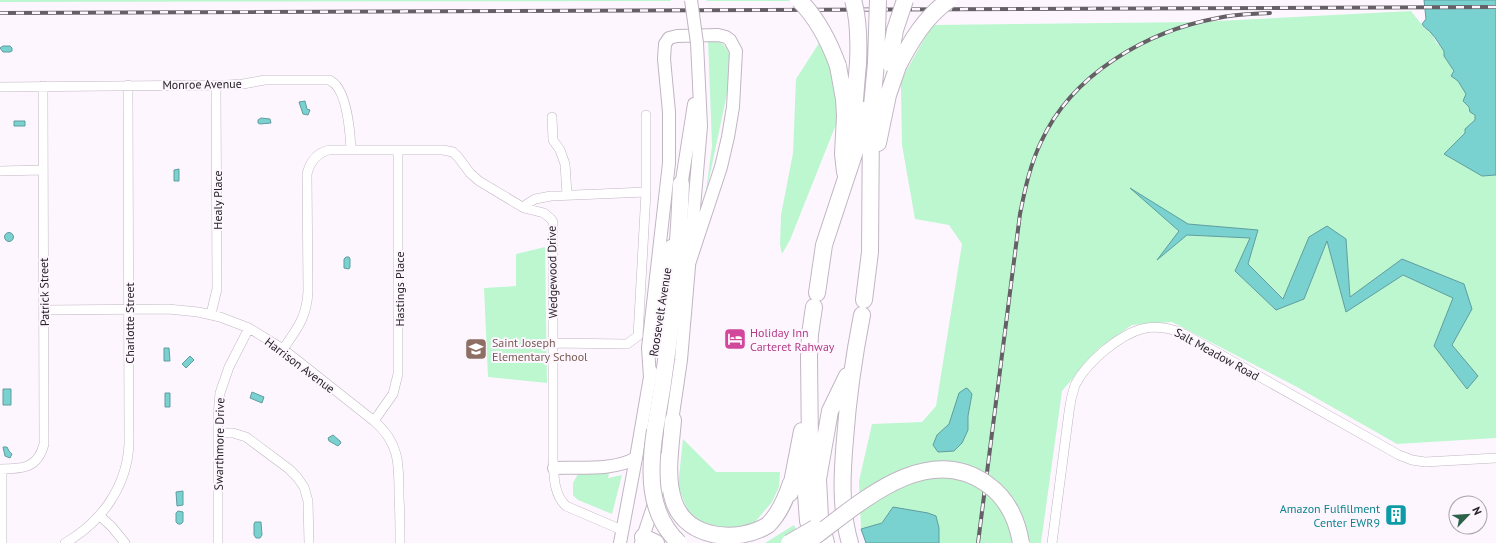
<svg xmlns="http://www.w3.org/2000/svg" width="1496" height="543" font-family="'PT Sans',sans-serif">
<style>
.green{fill:#bcf7d0;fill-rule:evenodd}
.water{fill:#79d1d0;stroke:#609d9e}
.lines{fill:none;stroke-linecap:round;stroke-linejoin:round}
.street-casing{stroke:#c1b5c3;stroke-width:10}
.secondary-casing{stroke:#c1b5c3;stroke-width:14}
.highway-casing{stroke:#c1b5c3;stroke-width:18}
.street{stroke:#fff;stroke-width:9}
.secondary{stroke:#fff;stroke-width:12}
.highway{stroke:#fff;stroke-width:16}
.rail-casing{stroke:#655f66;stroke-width:4}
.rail{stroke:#fef6ff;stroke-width:2.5;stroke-dasharray:8;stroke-linecap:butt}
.secondary-bridge-casing{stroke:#c1b5c3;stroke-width:14;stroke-linecap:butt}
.highway-bridge-casing{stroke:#c1b5c3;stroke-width:18;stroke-linecap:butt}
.secondary-bridge{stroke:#fff;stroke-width:12}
.highway-bridge{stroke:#fff;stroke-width:16}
.labels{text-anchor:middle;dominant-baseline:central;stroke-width:4;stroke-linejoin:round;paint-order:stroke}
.street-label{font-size:12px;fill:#272328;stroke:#fef6ff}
.hotel-label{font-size:12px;fill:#b23c85;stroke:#fef6ff;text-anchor:start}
.education-label{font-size:12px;fill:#785e54;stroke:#fef6ff;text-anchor:start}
.culture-label{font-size:12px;fill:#0d838f;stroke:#fef6ff;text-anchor:end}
</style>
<rect width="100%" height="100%" fill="#fef6ff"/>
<path class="green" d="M0,0H670L671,1L0,2Z
M707,0H789L790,1H707Z
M1411,11L1426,30L1432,34L1436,42L1444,51C1444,63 1455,64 1454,79L1458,81L1466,94L1463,101L1469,107L1470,112L1475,115V120L1465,129V133L1444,154L1482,176L1496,175V438L1397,444L1297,387L1172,322L1132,325L1099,348L1062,391L1041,543H939V528L882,523L861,529L859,481L872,424L922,422L936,406L962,244L949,225L915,219L902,145L901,90L900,82L932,25L1197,22ZM1133,190L1188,224L1258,230L1248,264L1284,299L1309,237L1346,240L1350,298L1402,259L1472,309L1452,345L1434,346L1454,298L1403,275L1346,312L1327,241L1304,299L1276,310L1235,271L1250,238L1187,235L1159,258L1180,231ZM971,400L968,416V430L937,435L949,424Z
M708,40C728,41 730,52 732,70L705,198L712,146Z
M821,40L836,83L837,122L790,240L782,254L780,245L781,215L793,153L796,79Z
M545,247L547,383L488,377L484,288L516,286V254Z
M683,439L716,472H780L779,487L772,502L749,529L719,532L690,517L678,486Z
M609,473L608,478L622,475L612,514L578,500L573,495V483L578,474Z
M794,525L802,543H765Z"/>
<path class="water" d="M1424,0H1496V175L1482,176L1444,154L1465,133V129L1475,120V115L1470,112L1469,107L1463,101L1466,94L1458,81L1451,76L1454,71L1444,56V51C1440,46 1436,38 1432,34C1429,30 1425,29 1422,24L1426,19Z
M3,46H10L12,48V51L10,52H3L0,48Z
M305,101L307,109L310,110L308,115L303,114L299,102Z
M261,118L270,119L271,123L260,124L258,123V120Z
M14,121H25V126H14Z
M179,169V181H174V170Z
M1130,188L1188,224L1258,230L1248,264L1283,299L1309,237L1327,226L1346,239L1350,297L1402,259L1464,284L1472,309L1452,345L1478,376L1467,389L1434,346L1453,298L1403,275L1346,312L1327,241L1304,299L1276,310L1235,271L1250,238L1187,235L1157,260L1179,231Z
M4.5 237a4.5 4.5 0 1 1 9 0a4.5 4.5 0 1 1-9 0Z
M346,257H349L350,259V267L349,269L344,268V259Z
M164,348H169L170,361H164Z
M190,356L194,360L186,368L182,364Z
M966,388L968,389L972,394L968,416V430L962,443L954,451L938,452L933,445L937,435L949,424L959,393Z
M3,389H11V405H3Z
M252,392L264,397L262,403L250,398Z
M165,393H170V407H165Z
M333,435L340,441L341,443L338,446L329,441L328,438Z
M3,447H7L9,451L12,454L10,458L5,456Z
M183,491V505L177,506L176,492Z
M893,507L928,513L936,516L939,528V543H866L861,529L882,523Z
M178,511L183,512V522L181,524H178L176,522V513Z
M255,522H261L262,535L260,538H256L254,535V524Z"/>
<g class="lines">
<g class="street-casing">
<path id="street" d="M0,87L227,85L243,84L265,80H329C347,87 350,131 351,149
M552,117L553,140L560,150L565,164L567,194
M0,171L42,170
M524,208L527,204L535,199L551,196L646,192V115
M44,310L168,309L198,312L220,317L249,328L283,349L374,421C400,443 399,465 399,497C400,512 400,528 400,543
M211,314L217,289L216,85
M553,343L627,344L638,336L646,192
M283,349C297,329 307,317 308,291L307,174C310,162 316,153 329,150H443L453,152L458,157L470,173L479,181L524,208L544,213L551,219L553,222V458C554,474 553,494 566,506L622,530
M374,421L393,394L398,374V150
M218,433H233L246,437L289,469L297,477L304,487L308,501L309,543
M0,469C21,469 38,469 44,444L43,86
M2,469V543
M100,516L112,527L125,543
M65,543C102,522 127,486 129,444L128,85
M218,543V416L220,393L229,367L249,328
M1052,543L1069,412C1070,403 1072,394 1075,385C1082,371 1093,360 1105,350C1131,329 1152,320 1184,334L1399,455L1412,460L1425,462L1496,458"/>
</g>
<g class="secondary-casing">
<path id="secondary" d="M680,193L694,104
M658,325L671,246
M650,377L648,348L669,163V112L664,59L665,44L669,38L677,36L718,35L726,37L730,40L736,51L733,107L728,137L721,167L689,264
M671,428L681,360L701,126L697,43
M554,468C580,467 613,471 636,458
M620,543L636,458L651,371
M641,543L653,507L665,458"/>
</g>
<g class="highway-casing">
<path id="highway" d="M838,66L844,99L845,116L843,154L845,172
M853,123L858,63
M878,143L888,95L898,66
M817,293L824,245L857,145L864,110
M864,300L870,252L871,116L876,63
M673,420C671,446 665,477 674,502C687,540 739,543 768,525C780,513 786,498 791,483
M655,430C670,349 678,267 681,184
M790,493L802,431
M643,537L656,543
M814,543L808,521L806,494L810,448L809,357L810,334L814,307
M826,543L820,518L818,479L830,411L847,376
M850,543C840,509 842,474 845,439C848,397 854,356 862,315"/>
</g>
<use href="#street" class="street"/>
<use href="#secondary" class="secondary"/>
<use href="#highway" class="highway"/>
<g class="rail-casing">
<path id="rail" d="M0,13L1496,7
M978,543L1020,214C1025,189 1030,165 1041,142C1072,74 1147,31 1218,18C1235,14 1253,14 1270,13"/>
</g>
<use href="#rail" class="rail"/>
<g class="secondary-bridge-casing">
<path id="secondary-bridge" d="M691,0L697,43"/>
</g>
<g class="highway-bridge-casing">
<path id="highway-bridge" d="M799,0C818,19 829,41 838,66
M853,0C859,20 859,42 858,63
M876,63L878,0
M889,63L895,30L905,0
M898,66C911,41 925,17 949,0
M655,430C649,470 647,513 679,543
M789,543L815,528
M806,543C855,508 924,439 987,484C1007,498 1017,519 1021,543"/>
</g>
<use href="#secondary-bridge" class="secondary-bridge"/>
<use href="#highway-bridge" class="highway-bridge"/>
</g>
<defs>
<g id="hotel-square" transform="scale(1.15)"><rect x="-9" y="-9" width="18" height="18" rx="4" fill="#d1479c" stroke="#fef6ff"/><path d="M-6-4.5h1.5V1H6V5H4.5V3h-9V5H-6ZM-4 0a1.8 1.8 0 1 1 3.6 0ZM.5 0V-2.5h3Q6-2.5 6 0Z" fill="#fff"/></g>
<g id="school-square" transform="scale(1.15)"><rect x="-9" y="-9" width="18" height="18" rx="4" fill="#8d6e63" stroke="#fef6ff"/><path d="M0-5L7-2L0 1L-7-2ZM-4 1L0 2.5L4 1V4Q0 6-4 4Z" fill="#fff"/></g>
<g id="building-square" transform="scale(1.15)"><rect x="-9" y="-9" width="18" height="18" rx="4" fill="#0f9aa8" stroke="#fef6ff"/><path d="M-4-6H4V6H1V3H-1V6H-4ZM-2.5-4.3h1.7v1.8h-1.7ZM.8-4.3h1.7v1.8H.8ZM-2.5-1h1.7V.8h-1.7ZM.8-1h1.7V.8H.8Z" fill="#fff"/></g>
</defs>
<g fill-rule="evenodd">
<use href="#hotel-square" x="735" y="339"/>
<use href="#school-square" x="476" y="349"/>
<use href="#building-square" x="1396" y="515"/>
</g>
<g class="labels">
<g class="street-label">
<text transform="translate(202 84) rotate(-1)">Monroe Avenue</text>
<text transform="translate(217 200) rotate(-90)">Healy Place</text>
<text transform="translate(552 272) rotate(-91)">Wedgewood Drive</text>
<text transform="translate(399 289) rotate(-90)">Hastings Place</text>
<text transform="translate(44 292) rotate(-91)">Patrick Street</text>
<text transform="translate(660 312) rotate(-81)">Roosevelt Avenue</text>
<text transform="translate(129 323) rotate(-90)">Charlotte Street</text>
<text transform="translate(1217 354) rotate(29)">Salt Meadow Road</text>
<text transform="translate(300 365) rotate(37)">Harrison Avenue</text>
<text transform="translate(219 444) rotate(-89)">Swarthmore Drive</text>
</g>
<g class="hotel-label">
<text x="750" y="332">Holiday Inn<tspan x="750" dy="14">Carteret Rahway</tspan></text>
</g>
<g class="education-label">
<text x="492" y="342">Saint Joseph<tspan x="492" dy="14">Elementary School</tspan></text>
</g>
<g class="culture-label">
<text x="1380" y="508">Amazon Fulfillment<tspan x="1380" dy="14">Center EWR9</tspan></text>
</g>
</g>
<g transform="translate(1468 515) rotate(65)"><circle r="19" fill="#fef6ff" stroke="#a8a2a9"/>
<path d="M0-3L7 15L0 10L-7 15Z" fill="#2d634a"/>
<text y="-6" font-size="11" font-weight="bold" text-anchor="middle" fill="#272328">N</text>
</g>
</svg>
